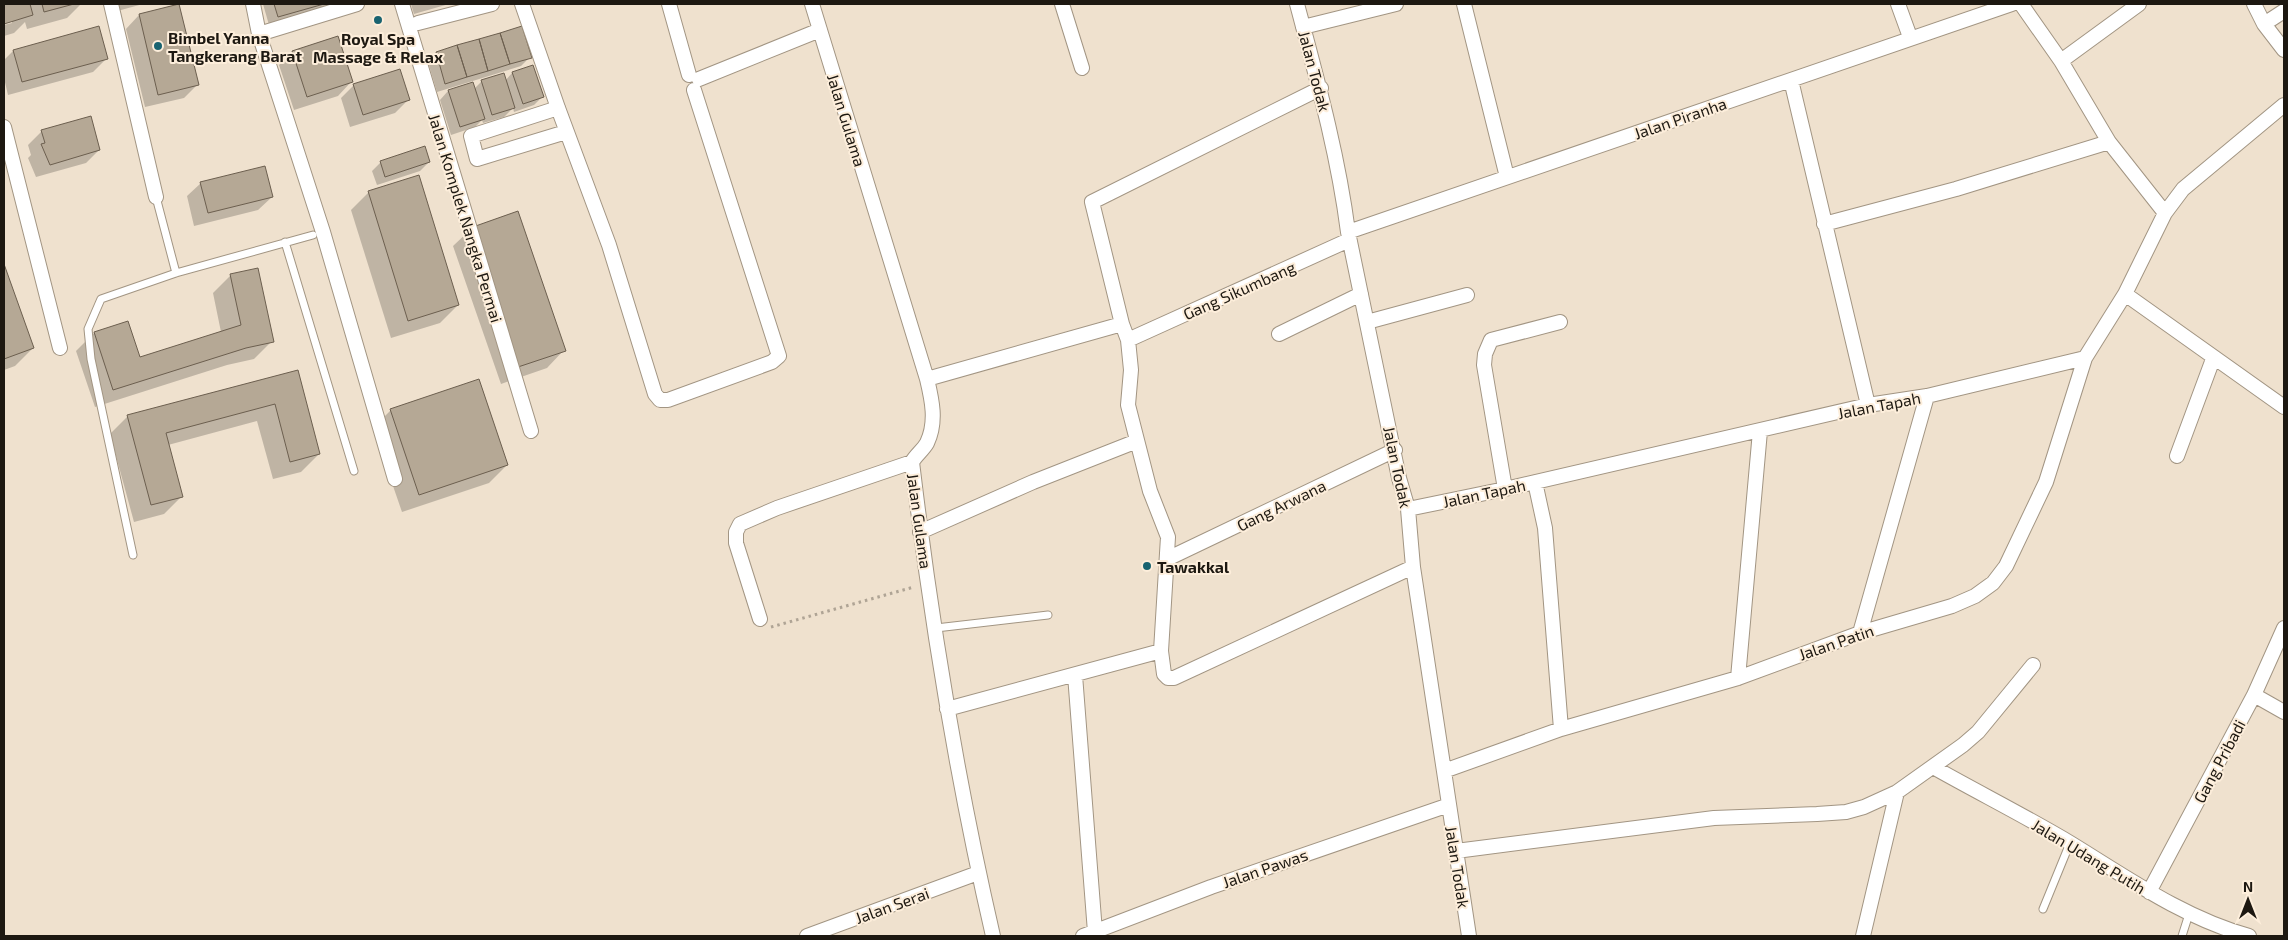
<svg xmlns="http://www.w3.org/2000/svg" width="2288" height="940" font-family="'Exo 2',sans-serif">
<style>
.shadow{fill:#0003}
.building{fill:#b5a895;stroke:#6c5f4f}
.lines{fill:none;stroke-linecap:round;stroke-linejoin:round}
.service-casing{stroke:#a29583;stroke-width:9}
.minor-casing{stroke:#a29583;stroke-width:16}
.path{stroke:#afa495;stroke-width:3;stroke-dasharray:2.5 4;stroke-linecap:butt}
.service{stroke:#fff;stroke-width:7}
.minor{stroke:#fff;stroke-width:14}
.poi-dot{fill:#196370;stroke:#fdeedb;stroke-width:2}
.labels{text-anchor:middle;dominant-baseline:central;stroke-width:4;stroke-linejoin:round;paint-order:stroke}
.poi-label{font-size:16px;font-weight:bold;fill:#1d1811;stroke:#fdeedb;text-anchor:start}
.street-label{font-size:16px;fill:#1d1811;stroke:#fdeedb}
</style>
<rect width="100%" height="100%" fill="#efe1ce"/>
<path class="shadow" d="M4,4H81L67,18L27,29L25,22L14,33L4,36V25L12,23V20L4,23Z
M107,4H143L110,13Z
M263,4H349L321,12L320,7L315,12L269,25Z
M411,4H449L414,14Z
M179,6L198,84L184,98L145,107L126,29L139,15Z
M13,51L106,59L93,72L8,95L4,78V60Z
M293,52L351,82L338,96L294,110L279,65Z
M436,53L530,57L521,66L437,92L428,62Z
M512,73L543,96L534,105L514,112L513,108L504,117L483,123L482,120L475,127L451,135L440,100L448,91L474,89L482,81H505Z
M354,85L408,100L395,113L350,127L341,98Z
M42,131L99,150L86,163L36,177L28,158L31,155L28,145Z
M381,162H429L420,171L377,185L372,171Z
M201,183L272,197L258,210L194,226L187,196Z
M369,192L458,305L440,323L391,338L351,210Z
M471,229L564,350L547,368L501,384L453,246Z
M4,268L33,348L15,366L4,370Z
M231,275L272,341L254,359L227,365L95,407L76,351L94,333L128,322L139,358L221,332L213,293Z
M297,372L319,454L301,472L273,479L257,421L168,445L182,496L164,514L134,522L110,434L128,416Z
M391,410L507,465L489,483L402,512L373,428Z"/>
<path class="building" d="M4,4H30L33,15L4,24Z
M42,4H74L44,12Z
M179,4L199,85L158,95L139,14Z
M274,4H324L278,17Z
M99,26L108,59L22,82L13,50Z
M522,26L532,58L510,64L500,33Z
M500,33L510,64L488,71L479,39Z
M338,36L353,82L307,97L292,51Z
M479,39L488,71L467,77L457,45Z
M457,45L467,77L445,84L436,52Z
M533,65L544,97L523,104L512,72Z
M400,69L410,100L363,115L353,84Z
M504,73L515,108L492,115L481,80Z
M473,82L485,119L460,127L448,90Z
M91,116L100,150L50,165L41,144L45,143L41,130Z
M425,146L430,162L385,177L380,161Z
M265,166L273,197L208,213L200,182Z
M419,175L459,305L408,321L368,191Z
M518,211L566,351L518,367L470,228Z
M4,264L34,348L4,359Z
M258,268L274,342L246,348L113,390L94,332L128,321L140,357L241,325L230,274Z
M298,370L320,454L290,462L275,404L166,433L183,497L151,505L127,415Z
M479,379L508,465L419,495L390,409Z"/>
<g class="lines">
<g class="service-casing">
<path id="service" d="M156,197L176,273
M285,242L354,471
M133,555L91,359L88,329L101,299L176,273L313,235
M936,628L1048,615
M2043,909L2070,843
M2182,936L2189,914"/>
</g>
<g class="minor-casing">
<path id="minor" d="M111,4L156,197
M253,4L259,34L323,232L395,479
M402,4L531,431
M522,4L558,108L609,245L655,394L660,400H668L772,362L779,356L694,90
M669,4L689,75
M812,4L927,379C932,400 937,422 927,443C923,450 916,455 912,462C931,621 957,780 993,936
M1062,4L1082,68
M1297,4C1317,79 1338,154 1348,232L1399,478L1408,509L1413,567L1469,936
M1464,4L1507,177
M1898,4L1910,37
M2021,4L2061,61L2109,142L2165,213
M2254,4L2264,24L2284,50
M418,23L492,4
M2264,24L2284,11
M1303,27L1396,4
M259,34L357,4
M2061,61L2139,4
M699,79L820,30
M1791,80L1868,405
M1321,88L1092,202L1122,324L1128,340L1131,370L1128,405L1150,491L1168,537L1161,651L1164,674L1168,678H1174L1413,567
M558,108L471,136L477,159L566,132
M4,127L60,348
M1824,224L1956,189L2109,142
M1348,232L2012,4
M2125,294L2165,213L2183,189L2284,105
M1367,322L1467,295
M1279,334L1361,294
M1128,340L1349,240
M927,379L1122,324
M2177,456L2213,359
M1535,482L1545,528L1561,729
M1505,489L1484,365L1485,354L1491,340L1560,322
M1408,509L1505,489L1868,405L1927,396L2085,358L2125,294L2284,407
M920,532L1033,482L1137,441
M1167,559L1395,450
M760,619L736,543V532L740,524L777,508L912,462
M1860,633L1927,396
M1075,675L1095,932
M1738,678L1760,431
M2254,695L2284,712
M947,709L1161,651
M1933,767C1979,793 2027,817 2072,844C2129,879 2184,918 2249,936
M1444,771L1561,729L1738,678L1860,633L1952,606L1975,596L1993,583L2006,566L2046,482L2085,358
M1456,851L1714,818L1817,814L1846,812L1864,807L1897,792L1963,745L1978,732L2033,665
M2149,892L2254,695L2284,628
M807,936L978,873
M1083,936L1211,887L1449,805
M1863,936L1897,792"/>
</g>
<path class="path" d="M771,627L914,587"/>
<use href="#service" class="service"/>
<use href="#minor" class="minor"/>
</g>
<g class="poi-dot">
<circle cx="378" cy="20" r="5"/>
<circle cx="158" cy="46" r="5"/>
<circle cx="1147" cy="566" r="5"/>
</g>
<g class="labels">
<g class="poi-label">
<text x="168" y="37">Bimbel Yanna<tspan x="168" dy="18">Tangkerang Barat</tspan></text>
<text x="378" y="38" text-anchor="middle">Royal Spa<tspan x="378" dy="18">Massage &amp; Relax</tspan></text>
<text x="1157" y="566">Tawakkal</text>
</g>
<g class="street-label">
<text transform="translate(1315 71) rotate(75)">Jalan Todak</text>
<text transform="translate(1680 118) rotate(-19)">Jalan Piranha</text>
<text transform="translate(847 120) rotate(73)">Jalan Gulama</text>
<text transform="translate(466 218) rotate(73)">Jalan Komplek Nangka Permai</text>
<text transform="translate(1239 290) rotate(-24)">Gang Sikumbang</text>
<text transform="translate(1879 405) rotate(-11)">Jalan Tapah</text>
<text transform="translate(1398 467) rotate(78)">Jalan Todak</text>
<text transform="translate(1484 493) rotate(-12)">Jalan Tapah</text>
<text transform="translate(1281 505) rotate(-26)">Gang Arwana</text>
<text transform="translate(920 521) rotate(82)">Jalan Gulama</text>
<text transform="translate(1836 642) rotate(-19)">Jalan Patin</text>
<text transform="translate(2219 761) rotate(-62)">Gang Pribadi</text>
<text transform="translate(2089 856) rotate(31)">Jalan Udang Putih</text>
<text transform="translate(1458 867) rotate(81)">Jalan Todak</text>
<text transform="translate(1265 868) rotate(-19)">Jalan Pawas</text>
<text transform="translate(892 905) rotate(-20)">Jalan Serai</text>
</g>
</g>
<rect width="2288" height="940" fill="none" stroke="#1d1811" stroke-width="10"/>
<g transform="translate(2248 900)" stroke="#fdeedb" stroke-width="4" paint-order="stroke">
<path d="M0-4L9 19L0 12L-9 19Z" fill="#1d1811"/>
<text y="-8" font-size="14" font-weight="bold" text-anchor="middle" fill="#1d1811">N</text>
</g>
</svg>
